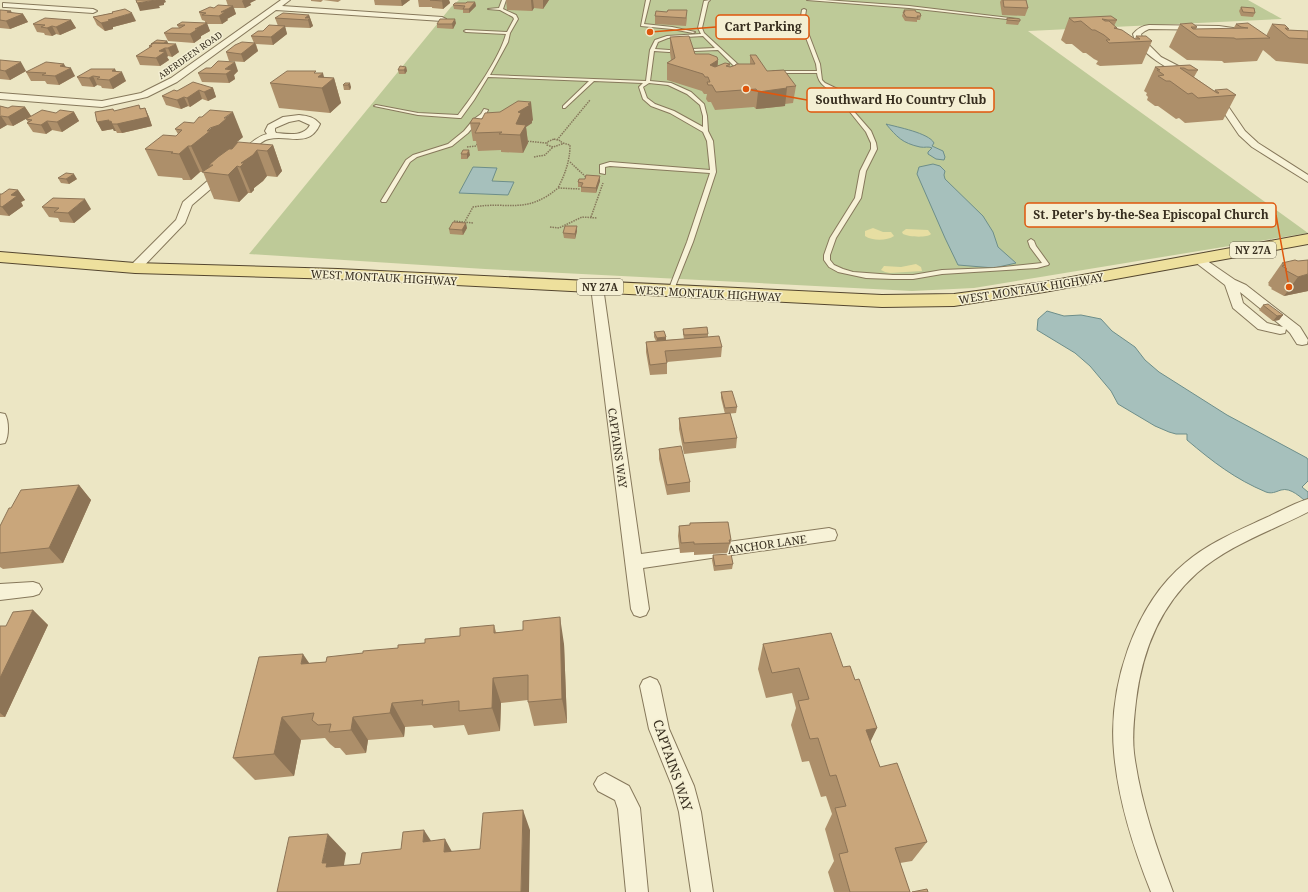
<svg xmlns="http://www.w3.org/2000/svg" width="1308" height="892" font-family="'Noto Serif',serif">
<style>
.green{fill:#beca98}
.sand{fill:#e7dea2}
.water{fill:#a6c0bc;stroke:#6d8e8a}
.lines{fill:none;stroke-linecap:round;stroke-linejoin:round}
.lane-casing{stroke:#86785b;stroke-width:2}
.street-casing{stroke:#86785b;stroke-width:2}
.primary-casing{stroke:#54462f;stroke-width:2}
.path{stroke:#86785b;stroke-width:1.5;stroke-dasharray:1.5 1;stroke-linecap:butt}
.lane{fill:#f7f2d7;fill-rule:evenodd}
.street{fill:#f7f2d7;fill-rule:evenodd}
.primary{fill:#eee09d;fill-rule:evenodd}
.wall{fill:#ad8f6a}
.shaded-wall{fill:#8d7456}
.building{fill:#c9a67b;stroke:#8d7456}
.labels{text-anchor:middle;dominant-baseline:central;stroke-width:3;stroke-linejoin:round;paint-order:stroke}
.far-street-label{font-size:9px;fill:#372e1f;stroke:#f4efd3}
.shield{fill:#f4efd3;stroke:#706855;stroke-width:1}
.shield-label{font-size:10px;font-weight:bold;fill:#372e1f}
.street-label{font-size:11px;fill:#372e1f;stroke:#f4efd3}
.near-street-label{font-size:13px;fill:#372e1f;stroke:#f4efd3}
.leader{fill:none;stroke:#df570d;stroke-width:1.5}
.callout-dot{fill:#df570d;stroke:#f4efd3;stroke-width:1.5}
.callout{fill:#f4efd3;stroke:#df570d;stroke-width:1.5}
.callout-label{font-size:12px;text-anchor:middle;font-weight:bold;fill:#372e1f}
</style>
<rect width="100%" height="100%" fill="#ece6c4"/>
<path class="green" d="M459,0H1248L1282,19L1028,31L1308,233L974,288L912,291L485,269L249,254L451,7Z"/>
<path class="sand" d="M873,228L883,232H891L894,236C887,241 872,241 865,236V231Z
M906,229L928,230L931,234C927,238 909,237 903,234L902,232Z
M916,264L921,267L922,271L890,273L885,272L881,270L884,266L901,267Z"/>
<path class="water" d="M886,124C897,127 929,133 934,143L932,146L943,151L945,157L944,160L936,159L928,154V152L932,148C928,146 925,148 920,147C902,143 897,137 886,124Z
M933,164L940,166L945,171L944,175L945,179L983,216L993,232L998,247L1016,263L994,268L958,265L945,238L917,174L919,167Z
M473,167L497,168L492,181L514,182L508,195L459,193Z
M1047,311L1064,316L1081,315L1101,319L1112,331L1135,347L1145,360L1159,372L1227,415L1307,458L1308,460V481L1302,487L1308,492V503C1301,498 1291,487 1281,490C1275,492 1272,494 1266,492C1235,479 1213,462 1187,440V434H1176L1169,432L1155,426L1118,404L1111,391L1090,366L1075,353L1037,330L1038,319Z"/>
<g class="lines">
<g class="lane-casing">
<path id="lane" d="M502,0H506L503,9L516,15L518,19L510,33L508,42L490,75L646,81L650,50L655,40L667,36L701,34L698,28L704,1L710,0L708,2L702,28L704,33L744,70V72H740L718,50L669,52L654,51L650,81L671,83L691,92L704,104L707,116L708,131L713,141L716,172L693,242L673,292L671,293L668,291L687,242L710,173L610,166L605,167V174L600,173V165L610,162L710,170L707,141L703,132L670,113L651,106L643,99L639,87L643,83L594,81L565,108H563V106L589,81L488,77L474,100L461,118H459L418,115L374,106L376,105L418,113L458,115C473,96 500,57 506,34L466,32L464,31L466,30L507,32L514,19L513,17L500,10L488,9L499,8ZM703,36L715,48L669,50L655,49L658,42L668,38ZM649,83L668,85L687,94L700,105L703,116V127L674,111L655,104L647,98L643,87Z
M646,0H650L644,24L672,27L695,32L693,33L672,29L641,26Z
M807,0H825L909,6L1018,19L1016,20L909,8Z
M804,9L806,10L804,22L820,64L822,80L825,83L848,94L850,107L871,131L876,143L877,149L866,171L861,198L836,238L830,255V260L834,265L843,269L853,272L893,275H913L942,270L994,268L1042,263L1030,247L1028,241L1031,239L1034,241L1036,246L1049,264L1048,265L1037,268L942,274L913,279H893L866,278L838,272L829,267L824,260V255L830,238L855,198L860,171L871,149V143L866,132L846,107L844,96C832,90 819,88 817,73H774L772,72L774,71H817L816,64L800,22L802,10Z
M484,109L488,110L485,116L478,121L468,133L452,146L417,157L410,162L386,202H382L381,201L406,160L413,155L448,144L464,131L474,119L481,114Z"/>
</g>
<g class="street-casing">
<path id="street" d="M281,0H290L282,6L442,17L446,19L442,21L276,10L177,82L147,97L102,107L0,99V93L102,101L141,93L171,78Z
M3,3L93,9L97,11L93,13L6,7H3Z
M1149,25L1219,26L1247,30L1251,32L1247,34L1219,30L1149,29L1145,31L1141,34L1142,38L1161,57L1192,73L1193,75L1192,77L1189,78C1173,73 1136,51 1133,34C1138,28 1142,26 1149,25Z
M1216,92L1219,93L1245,131L1258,143L1308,175V182L1252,147L1239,135L1212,95Z
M299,115C308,116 314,117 320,124C309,149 288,134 269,139C259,141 251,153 244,159H238L236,157L238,155C247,147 255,137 267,134L265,131L268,125L283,117ZM299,120L310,125C304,137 288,134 276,133L275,131V128L289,122Z
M223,170L228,173L227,175L192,205L185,223L139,271H131L129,268L131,265L176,220L183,202L219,171Z
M1199,256L1203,258L1235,280L1246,285L1300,327L1308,340L1307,344L1302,345L1297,344L1290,333L1286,329L1285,333L1280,334L1258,329L1233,308L1225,285L1195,262L1193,260L1195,258ZM1240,292L1283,327L1267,323L1243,303Z
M597,283L601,284L603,287L641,554L829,528L835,530L837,535L835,540L643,568L649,609L646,615L640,617L634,615L631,609L591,287L593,284Z
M0,413L5,414C9,421 9,436 5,443L0,444Z
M1308,499V512C1271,531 1229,545 1197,573C1159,607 1142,652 1136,701C1134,718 1132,736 1134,753C1140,800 1156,847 1173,892H1151C1133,847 1118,800 1114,752C1108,687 1134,605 1185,563C1207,544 1235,532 1261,520C1277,513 1292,504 1308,499Z
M33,582L39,584L42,589L39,594L33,596L0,600V584Z
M650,677L657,680L660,686L669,729L694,786L701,812L713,892H691L679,812L672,786L649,729L640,686L643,680Z
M605,773L629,786L640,808L648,892H626L618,809L615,800L598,791L594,784L598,777Z"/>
</g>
<g class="primary-casing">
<path id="primary" d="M1308,234V244L1044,292L954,306L882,307L338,279L135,273L0,262V252L135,263L338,269L882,295L954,294L1044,282Z"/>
</g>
<path class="path" d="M554,139L561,141L562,144L553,147L547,145V142Z
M557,140L590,100
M525,141L546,143
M563,143L570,145C570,161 565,174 558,188L580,189
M467,147L476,146L478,143
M534,157L545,155L553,147
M570,162L588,179
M591,217L603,183
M454,221L473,223
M463,225L473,207C509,201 526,215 558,188
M550,227L559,228L582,217L597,218"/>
<use href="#lane" class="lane"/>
<use href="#street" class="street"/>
<use href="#primary" class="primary"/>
</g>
<path class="wall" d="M226,0H256L250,3L251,5L245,8H234L236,14L227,19L228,20L222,24H207L210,31L201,36V38L194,43L168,41L164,33L179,28L177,25L205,23V21L202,20L199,12L214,8L228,6Z
M311,0H341L338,2L323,0L321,2L311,1Z
M374,0H410L402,6L375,5Z
M418,0H449L450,3L443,9L432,8V7H419Z
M506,0H549L543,9L534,8L532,11L507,10Z
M1001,0H1026L1028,8L1025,16L1002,15L1000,2Z
M475,2L476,6L469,13H463V10L454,9L453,5Z
M1241,7L1255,13L1253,17L1241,16L1239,11Z
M0,10L12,13L23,14L28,22L10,29L0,28Z
M668,10L687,18L686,26L655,24V16L667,12Z
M904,10L916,12L921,16L920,20H917V22L905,21L902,16Z
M112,12L136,21L113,27V29L105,31L97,25L93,17L112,13Z
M309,15L313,26L310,28L285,27L287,34L273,45L256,44L258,51L244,62L229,61L226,52L254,43L251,36L278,26L275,18Z
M1007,18L1020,21L1018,25L1006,24Z
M1069,18L1117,20L1114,26L1117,28L1135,39L1136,36L1152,41L1142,64L1100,66L1096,64L1098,61L1094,59L1086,53H1083L1072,44H1066L1061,40Z
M71,20L76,28L60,35L56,34L52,36L45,35L44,33L37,32L33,24Z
M456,23L453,29L437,28V24Z
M1180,24L1197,27L1196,29H1233L1236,24L1266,36L1272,24L1289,29L1288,30L1308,31V64L1276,61L1263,50L1257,61L1224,63L1222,61L1187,60L1169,47Z
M670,37L695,54L718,60L717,66L730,64V67L735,65L736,64H750V55L767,71L796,86L793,103L785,104V106L756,109L754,107L715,110L711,102H708L706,99L707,94H704L702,91L667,80V63L671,60L670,53Z
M167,41L168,43L179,52L172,57L168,56L167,57L169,60L160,66L140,65L136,56L150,48L149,46Z
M0,60L26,71L10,80L0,79Z
M1190,65L1198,70L1194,77L1214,91L1215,90L1236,95L1223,120L1185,123L1179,118L1176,119L1158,106H1155L1147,100L1148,97L1146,95L1147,93L1144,91L1155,67Z
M66,67L75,76L59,85L47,84L45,81H31L26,72Z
M406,67L407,71L405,74H399L398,70Z
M115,69L116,71L126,81L113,89L102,88L101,86L97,85L94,87L82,86L77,77Z
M238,71L234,75L235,79L229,83L202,82L198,73Z
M316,73L324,77L334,78L341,103L330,113L279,108L270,83Z
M345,83L351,87L350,90H344L343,85Z
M213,88L216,97L208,101L202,99L190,107L188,106L181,109L166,105L162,96L177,91Z
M0,106L8,108L25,107L31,116L13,126L7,125L0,129Z
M145,108L149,117L152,126L122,133H117L116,131H114L113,129L102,131L97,122L115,111Z
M74,112L79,121L62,132L52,130L46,134L33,132L27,123L28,122L26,119L56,113Z
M482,119L533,120L532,121V123L526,127L528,143L523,153L501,152V150L478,151L476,141H473L470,123Z
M175,129L243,137L237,142V143L273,145L282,171L277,177L267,176L263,181L254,188V190L251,193H248L239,202L214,199L203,172H200L191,180H183L182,178L158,176L145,149L176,136L178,134Z
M463,150L470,155L467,159H461V154Z
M58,178L77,179L69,184L61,183Z
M600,181L596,193L581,192V187H578V182Z
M18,190L25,200L21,202L23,206L9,216L0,215V194H2Z
M42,207L91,209L74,223L60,222L58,218L49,217Z
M467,228L463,235L450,234L449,229Z
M577,231L575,239L564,238L563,233Z
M1298,261L1308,291L1284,296L1271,289L1272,288L1268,285L1269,284L1268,283L1282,263Z
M1263,305L1283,315L1279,320L1273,321L1259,310Z
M683,329L708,334V337L722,347L721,357L667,362V374L650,375L646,352V342L656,341L654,337V332L666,337V340L684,339L683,334Z
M721,392L737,407L736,413L725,414L721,398Z
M679,418L737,438L736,448L684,454L679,429Z
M659,449L690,482V492L667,495L659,459Z
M79,485L91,500L63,563L3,569L0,567V526L11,508Z
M690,523L731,540L729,553L694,555V552L680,553L678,536L679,526L690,525Z
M713,555L733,564L732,569L714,571L712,560Z
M33,610L48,625L5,717H0V626H6Z
M494,625L496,632L564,644L567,723L534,726L528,702V700L501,703L500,731L468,735L464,725L434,728L432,725L405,727L404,737L368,740L366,753L346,755L340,748H335L330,744L325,738L301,740L294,776L255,780L233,758L309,663L326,662L363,653L398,648L460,636Z
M763,644L843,667L855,680L877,728L870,741L880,767L927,842L912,861L900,863L910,892H834L828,872L834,861L825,829L832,814L826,796L821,797L809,761L802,762L791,725L796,708L792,693L766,698L758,669Z"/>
<path class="shaded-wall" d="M156,0H165L166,2L164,3V5L159,6L160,8L140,11L137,3Z
M243,0H256L250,3L251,5L245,8L242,1Z
M401,0H410L402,6Z
M443,0H449L450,3L443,9L442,1Z
M531,0H533L534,8L532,11Z
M543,0H549L543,9Z
M475,2L476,6L469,13V9Z
M233,6L236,14L227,19L228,20L222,24L219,16L221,12Z
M11,11L15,17L23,14L28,22L10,29L6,21L7,12Z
M132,13L136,21L113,27V29L105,31L101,23L108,20Z
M309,15L313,26L310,28L308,20L305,18Z
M455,19L456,23L453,29L452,24Z
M71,20L76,28L60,35L56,27Z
M207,23L210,31L201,36V38L194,43L190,34L195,29Z
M52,26L56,34L52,36L47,28Z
M285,26L287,34L273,45L271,37Z
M167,41L169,45L165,48L168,56L167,57L169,60L160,66L156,58L159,51L161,45Z
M255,43L258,51L244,62L241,54Z
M176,44L179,52L172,57L168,48Z
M718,60L717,77L710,65Z
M21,62L26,71L10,80L5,71Z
M235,62L238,71L234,75L235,79L229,83L226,74L225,69Z
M64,64L67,69L71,68L75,76L59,85L55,76L60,66Z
M406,67L407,71L405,74L404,70Z
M115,69L117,75L122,72L126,81L113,89L109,80L112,71Z
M323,73L326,85L334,78L341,103L330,113L318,77Z
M93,76L97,85L94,87L89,78Z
M350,83L351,87L350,90L348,85Z
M213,88L216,97L208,101L204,92Z
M787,88L785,106L756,109L758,92Z
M199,90L202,99L190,107L187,98Z
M184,97L188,106L181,109L177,100Z
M531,102L533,120L532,121V123L526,127L528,143L523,153L520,135L516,124L518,112Z
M139,105L143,114L145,108L149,117L152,126L122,133L117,124L140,109Z
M25,107L31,116L13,126L8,117Z
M74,112L79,121L62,132L57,122Z
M233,112L243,137L237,142L238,144L230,151L209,165L210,167L203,172L191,146L207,131Z
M1,116L7,125L0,129V117Z
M109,120L111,121L116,131H114L113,129L102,131L97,122Z
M47,121L52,130L46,134L41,125Z
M273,145L282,171L277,177L267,151Z
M188,146L200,172L191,180L179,154Z
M257,150L267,176L263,181L254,188V190L251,193L240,167L241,163Z
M469,150L470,155L467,159V154Z
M237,166L248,193L239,202L228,175Z
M74,174L77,179L69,184L66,179Z
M600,176V181L596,193V188Z
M18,190L25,200L21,202L23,206L9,216L2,207L11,195Z
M85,199L91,209L74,223L68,213Z
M466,223L467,228L463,235L462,230Z
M577,226V231L575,239V234Z
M1308,274V291L1284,296L1298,277Z
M1283,315L1279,320L1273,321L1277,316Z
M666,337V342L657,344V338Z
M79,485L91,500L63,563L49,548Z
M33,610L48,625L5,717L0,713V678Z
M560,617L564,644L567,723L562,699Z
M303,654L320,679L301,664Z
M493,678L501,703L500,731L492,708Z
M392,703L405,727L404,737L390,713Z
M282,717L301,740L294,776L274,754Z
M353,717L368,740L366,753L351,730Z
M877,728L866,751V730Z
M523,810L530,830L529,892H521Z
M424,830L437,850L423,842Z
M328,834L346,853L342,877L344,885L322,863Z
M445,839L456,859L444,852Z"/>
<path class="building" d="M136,0H156L137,3Z
M430,0H443L442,1Z
M1003,0H1026L1028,8L1004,7Z
M467,2H475L469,9H463L465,6L453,5L455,3H466Z
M218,5L233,6L221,12H225L219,16L202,15L206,13L199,12L210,7L214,8Z
M1241,7L1254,8L1255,13L1243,12Z
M125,9L132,13L108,20L110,21L101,23L93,17L113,13L112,12Z
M0,10H1L11,11L7,12L23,14L6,21L0,20Z
M668,10H687L686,18L655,16L656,11L667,12Z
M904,10H915L916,12L920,13L921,16H917L918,18L906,17L903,12H905Z
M283,13L309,15L305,18H310L308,20L275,18Z
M1111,16L1117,20H1108L1102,19L1105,21H1109L1117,28H1114L1122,30L1135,39H1140L1136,36H1146L1152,41L1109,43L1106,40H1110L1104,35L1095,30H1092L1081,21L1074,22L1069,18Z
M45,18L71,20L56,27L52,26L47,28L41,27L45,25L33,24Z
M1007,18L1020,19V21L1007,20Z
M440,19H455L452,24H437Z
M182,22L207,23L195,29H198L190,34L164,33L172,28H180L185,25H177Z
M1192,23L1197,27H1191L1193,29L1248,28L1241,27L1236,24L1248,23L1270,38L1236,39L1234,38L1198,37L1180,24Z
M1272,24L1285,25L1289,29L1285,28L1287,30L1308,31V39L1289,38Z
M269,25L285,26L271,37L251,36L258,31H263Z
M689,36L695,54H709L717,57L718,60L710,65L715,67L725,63L730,64L726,66L730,67L736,65V64H755L750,55H756L767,71L784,70L796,86L786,87L787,88L758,92L756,89L716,92L712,85H708L707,82H710L708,77H705L703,74L667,63L675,58L670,37Z
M157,40L167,41L164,43H154L151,44Z
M242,42L255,43L241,54L226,52L235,45Z
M154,43L176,44L168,48H165L159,51L165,52L156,58L136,56L152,46H149Z
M0,60L21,62L5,71L0,70Z
M218,61L235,62L225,69L232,70L226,74L198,73L206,68H211Z
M46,62L64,64L60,66L71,68L55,76L42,75L46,73L26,72Z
M1190,65L1198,70H1188L1184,68H1180L1217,93H1219L1215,90L1227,89L1236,95L1198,98L1192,93L1188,94L1170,81H1166L1158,76L1164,75L1157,70H1160L1155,67Z
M400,66L406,67L404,70H398Z
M91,69H115L112,71L122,72L109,80L97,79L100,77L93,76L89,78L77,77Z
M287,71H316L314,73H323L318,77L334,78L322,88L270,83Z
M193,82L213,88L204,92L199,90L187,98L184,97L177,100L162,96L174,90L177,91Z
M345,83H350L348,85H343Z
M518,101L531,102L528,104L530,105L518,112L521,113L516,124L526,125L520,135L499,134L502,132L475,133L480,123H470L473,118L482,119L485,113L500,112Z
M139,105L140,109L145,108L148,117L117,124H112L111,121L109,122V120L97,122L95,112L113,109L114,111Z
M0,106L8,108L12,106L25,107L8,117L1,116L0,117Z
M42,110L56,113L60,110L74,112L57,122L47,121L41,125L27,123L32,120L26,119Z
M210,110L233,112L224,118H227L219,125L210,128L207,131H210L191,146H188L179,154L171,153L173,152L145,149L163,135L176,136L182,130L175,129L184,122L194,123L199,117H202Z
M238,142L273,145L267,151L257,150L253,155L241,163H244L240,167L237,166L228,175L202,172L213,165H209L218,157L229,149H232Z
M463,150H469L467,154H461Z
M66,173L74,174L66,179L58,178Z
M586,175L600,176L596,188L581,187L583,183L578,182L579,179H585Z
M9,189L18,190L11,195L17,196L2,207L0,206V194H2Z
M53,198L85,199L68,213L54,212L59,208L42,207Z
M453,222L466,223L462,230L449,229Z
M565,226H577L575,234L563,233Z
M1295,260L1298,261L1308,260V274L1298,277L1285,270L1287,269L1282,266L1285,265L1282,263Z
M1268,304L1283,315L1277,316L1263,305Z
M707,327L708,334L684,335L683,329Z
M664,331L666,337L657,338L654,332Z
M719,336L722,347L665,351L667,363L650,365L646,342Z
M732,391L737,407L725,408L721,392Z
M730,413L737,438L684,443L679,418Z
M681,446L690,482L667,485L659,449Z
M79,485L49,548L0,553V526L9,508H11L21,490Z
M728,522L731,540H729L730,543L694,544V542L681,543L679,526L690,525V523Z
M731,554L733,564L715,566L713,555Z
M33,610L0,678V626H6L13,612Z
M560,617L562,699L528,702V675L493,678L492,708L459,711V701L422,705L423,700L392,703L390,713L353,717L351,730L329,732L331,724L318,725L312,720L314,713L282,717L274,754L233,758L259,657L303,654L301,664L326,662L327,657L363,653V651L398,648V645L425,643V639L460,636V628L494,625V633L523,630V621Z
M831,633L843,667L850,666L855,680L859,679L877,728L866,730L880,767L897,763L927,842L895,848L910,892H850L839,854L848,852L835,808L846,806L836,775L830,776L818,738L810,739L798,701L809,699L799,668L772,673L763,644Z
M523,810L521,892H277L289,837L328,834L322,863H327L326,867L360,864L362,853L401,849L403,832L424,830L423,842L445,839L444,852L480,849L483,813Z
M927,889L928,892H912Z"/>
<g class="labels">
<g class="far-street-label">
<text transform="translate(190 55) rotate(-35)">ABERDEEN ROAD</text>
</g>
<g class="shield">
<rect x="1230" y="242" width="46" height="16" rx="3"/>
<rect x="577" y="279" width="46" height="16" rx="3"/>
</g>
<g class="shield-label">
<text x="1253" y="250">NY 27A</text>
<text x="600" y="287">NY 27A</text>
</g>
<g class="street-label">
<text transform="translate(384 277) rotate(3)">WEST MONTAUK HIGHWAY</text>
<text transform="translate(1031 288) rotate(-9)">WEST MONTAUK HIGHWAY</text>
<text transform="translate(708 293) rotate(3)">WEST MONTAUK HIGHWAY</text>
<text transform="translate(618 448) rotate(82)">CAPTAINS WAY</text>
<text transform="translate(767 544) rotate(-8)">ANCHOR LANE</text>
</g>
<g class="near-street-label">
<text transform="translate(673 765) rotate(71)">CAPTAINS WAY</text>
</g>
</g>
<path class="leader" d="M650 32L716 27M746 89L807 100M1289 287L1276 215"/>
<g class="callout-dot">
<circle cx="650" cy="32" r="4"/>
<circle cx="746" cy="89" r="4"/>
<circle cx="1289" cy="287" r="4"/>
</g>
<g class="callout">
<rect x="716" y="15" width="93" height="24" rx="4"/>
<rect x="807" y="88" width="187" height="24" rx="4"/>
<rect x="1025" y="203" width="251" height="24" rx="4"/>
</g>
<g class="callout-label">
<text x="763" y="31">Cart Parking</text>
<text x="901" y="104">Southward Ho Country Club</text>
<text x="1151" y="219">St. Peter's by-the-Sea Episcopal Church</text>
</g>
</svg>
